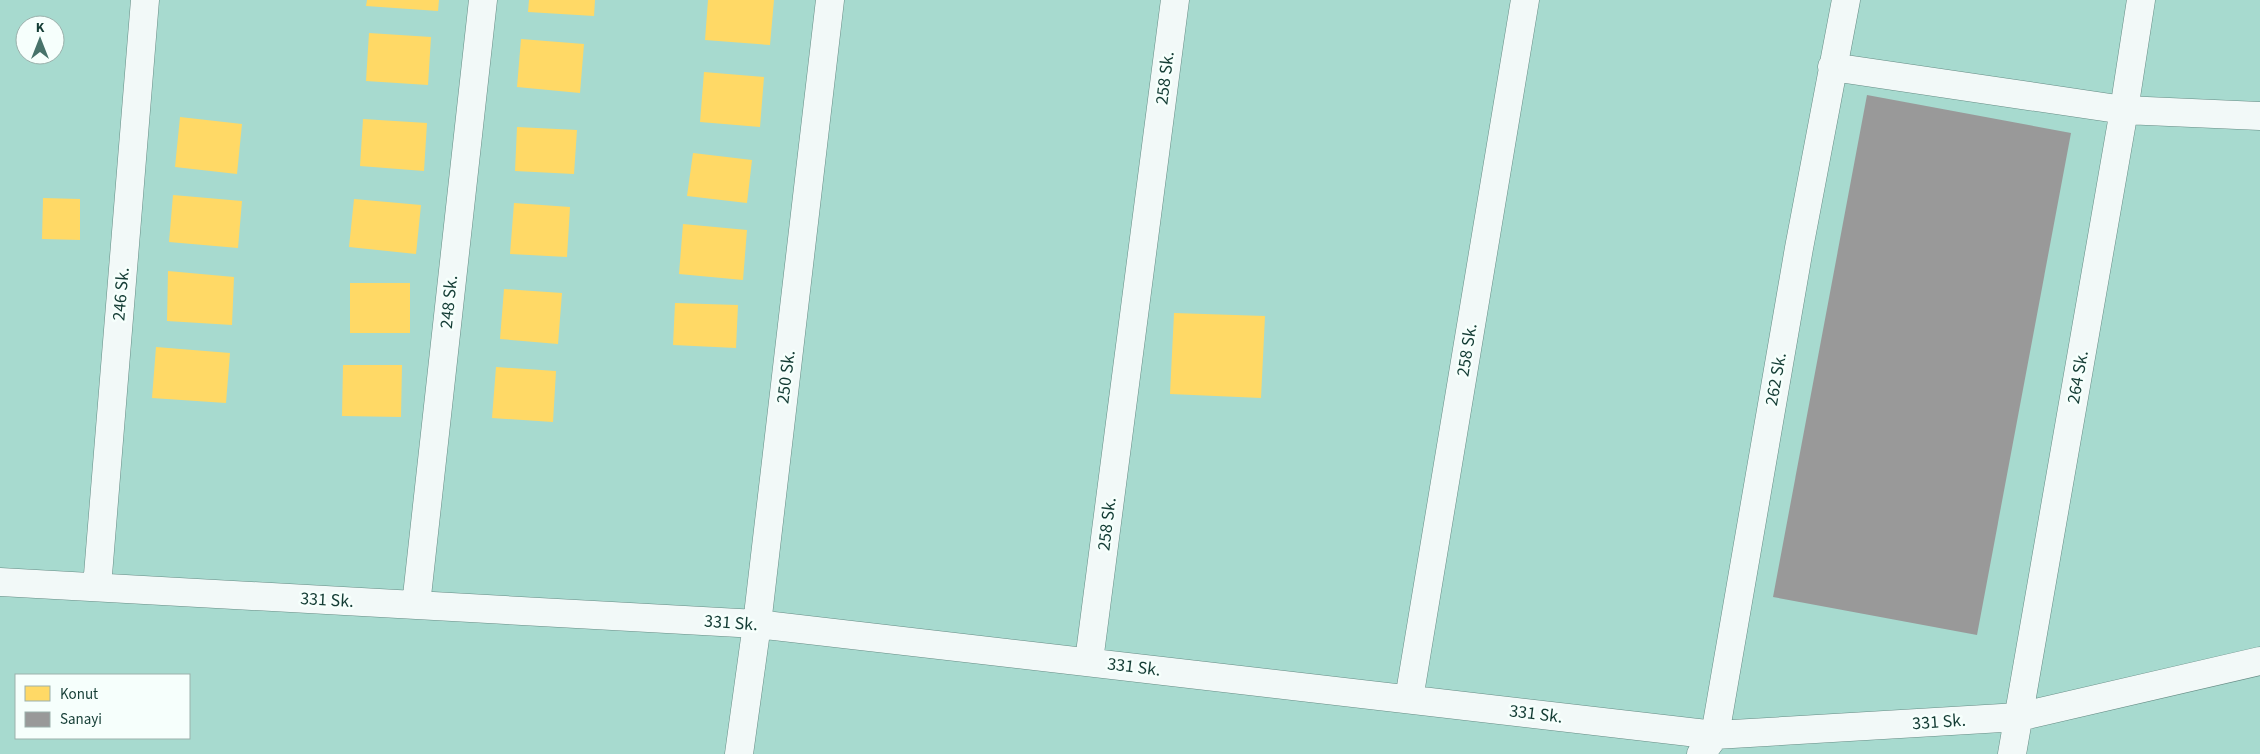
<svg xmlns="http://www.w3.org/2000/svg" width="2260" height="754" font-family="'Source Sans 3',sans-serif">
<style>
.homes{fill:#ffd966}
.industry{fill:#999}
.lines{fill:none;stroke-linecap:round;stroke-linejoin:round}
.minor-casing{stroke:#668c85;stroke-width:29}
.minor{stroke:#f2f9f8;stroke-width:28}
.labels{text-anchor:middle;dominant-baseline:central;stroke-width:5;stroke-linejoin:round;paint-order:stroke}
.street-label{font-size:18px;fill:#133c34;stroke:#f6fffc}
</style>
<rect width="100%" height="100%" fill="#a7dacf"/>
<path class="homes" d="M367,0H439L438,11L366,6Z
M529,0H595L594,16L528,12Z
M708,0H774L770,45L705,40Z
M369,33L431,37L428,85L366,81Z
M521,39L584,44L580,93L517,87Z
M704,72L764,77L760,127L700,122Z
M180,117L242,124L237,174L175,167Z
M363,119L427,123L424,171L360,166Z
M517,127L577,130L574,174L515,171Z
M693,153L752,160L747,203L687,196Z
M173,195L242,201L238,248L169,242Z
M43,198L80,199V240L42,239Z
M354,199L421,205L416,254L349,247Z
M514,203L570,207L567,257L510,254Z
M683,224L747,230L743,280L679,274Z
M168,271L234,277L232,325L167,321Z
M350,283H410V333H350Z
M504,289L562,293L558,344L500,339Z
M675,303L738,305L736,348L673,345Z
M1174,313L1265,316L1261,398L1170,394Z
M156,347L230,353L226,403L152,398Z
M343,365H402L401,417L342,416Z
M496,367L556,371L553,422L492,418Z"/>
<path class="industry" d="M1867,95L2071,133L1977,635L1773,597Z"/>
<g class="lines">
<g class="minor-casing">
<path id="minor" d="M1832,67L2124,110L2260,116
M0,582L757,624L1715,735L2019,717L2260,661
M97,587L145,0
M416,605L483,0
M1089,661L1175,0
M1409,699L1525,0
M739,754L757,624L830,0
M1701,754L1715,735L1799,248L1846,0
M2012,754L2124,110L2141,0"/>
</g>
<use href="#minor" class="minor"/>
</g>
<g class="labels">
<g class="street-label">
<text transform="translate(1165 78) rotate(-83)">258 Sk.</text>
<text transform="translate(121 294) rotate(-85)">246 Sk.</text>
<text transform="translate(449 302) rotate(-84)">248 Sk.</text>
<text transform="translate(1467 350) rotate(-81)">258 Sk.</text>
<text transform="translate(786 377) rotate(-83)">250 Sk.</text>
<text transform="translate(2078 377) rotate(-80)">264 Sk.</text>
<text transform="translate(1776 379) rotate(-80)">262 Sk.</text>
<text transform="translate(1107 524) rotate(-83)">258 Sk.</text>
<text transform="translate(327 600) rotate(3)">331 Sk.</text>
<text transform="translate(731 623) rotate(4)">331 Sk.</text>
<text transform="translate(1134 667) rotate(7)">331 Sk.</text>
<text transform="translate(1536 714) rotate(7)">331 Sk.</text>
<text transform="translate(1939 722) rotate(-4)">331 Sk.</text>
</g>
</g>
<rect x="15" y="674" width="175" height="65" fill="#f6fffc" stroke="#9bb1ac"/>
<rect x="25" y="686" width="25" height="15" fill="#ffd966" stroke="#9bb1ac"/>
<text x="60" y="699" font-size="15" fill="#133c34">Konut</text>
<rect x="25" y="712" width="25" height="15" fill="#999999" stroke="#9bb1ac"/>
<text x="60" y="724" font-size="15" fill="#133c34">Sanayi</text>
<g transform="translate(40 40)"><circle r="24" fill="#f6fffc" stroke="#9bb1ac"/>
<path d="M0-4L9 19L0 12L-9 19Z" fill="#47736a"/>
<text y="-8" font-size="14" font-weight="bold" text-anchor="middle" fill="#133c34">K</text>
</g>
</svg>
